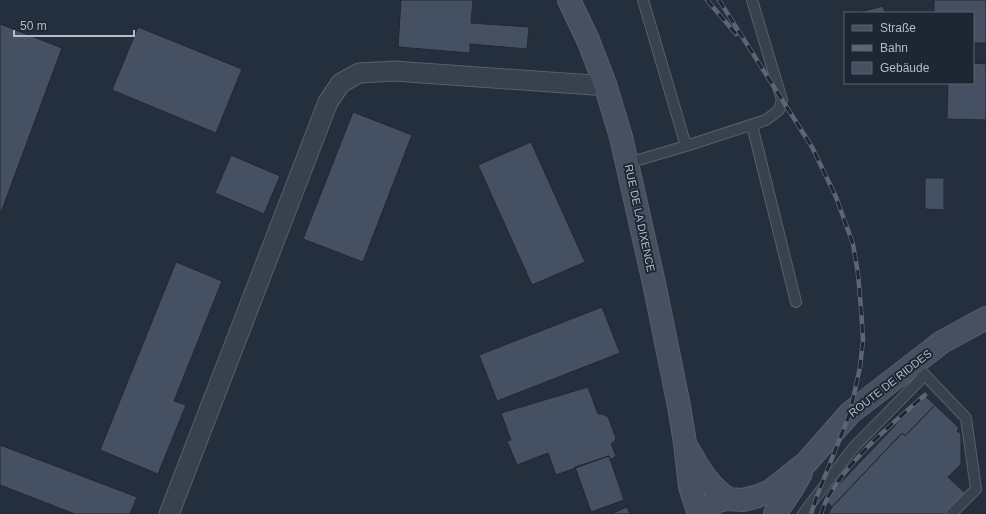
<svg xmlns="http://www.w3.org/2000/svg" width="986" height="514" font-family="Helvetica,sans-serif">
<style>
.building{fill:#455162;stroke:#1f2835}
.lines{fill:none;stroke-linecap:round;stroke-linejoin:round}
.lane-casing{stroke:#565f6c;stroke-width:12}
.street-casing{stroke:#565f6c;stroke-width:21}
.secondary-casing{stroke:#565f6c;stroke-width:24}
.lane{stroke:#38414e;stroke-width:10}
.street{stroke:#38414e;stroke-width:19}
.secondary{stroke:#465061;stroke-width:22}
.rail-casing{stroke:#5a6575;stroke-width:4.5}
.rail{stroke:#1d2633;stroke-width:3;stroke-dasharray:9;stroke-linecap:butt}
.labels{text-anchor:middle;dominant-baseline:central;stroke-width:4;stroke-linejoin:round;paint-order:stroke}
.street-label{font-size:11px;fill:#b4bcc9;stroke:#1d2633}
</style>
<rect width="100%" height="100%" fill="#242f3e"/>
<path class="building" d="M401,0H473L471,23L529,27L527,49L470,44V53L398,47Z
M934,0H986V43H973V13H934Z
M883,6L885,13H861V12Z
M0,24L62,48L0,215Z
M138,27L242,69L216,133L112,90Z
M973,63L986,64V120L947,119L948,83H973Z
M353,112L412,135L363,262L303,239Z
M531,142L585,262L532,285L478,165Z
M231,155L280,176L264,214L215,193Z
M925,178H944V210L925,209Z
M176,262L222,281L174,401L186,405L158,474L100,450Z
M602,307L620,353L497,401L479,355Z
M588,387L598,414H602L608,417L616,438L614,442L611,444L616,456L610,460L609,456L556,475L548,453L517,465L507,441L511,440L501,413Z
M924,395L935,405L905,436L902,433L832,507L825,499Z
M935,405L959,428L957,431L961,434V464L948,477L965,493L945,514H828L832,507L902,433L905,436Z
M0,445L137,497L130,514H75L0,485Z
M609,456L624,500L591,512L575,467Z
M627,507L630,514H611Z"/>
<g class="lines">
<g class="lane-casing">
<path id="lane" d="M643,0L686,146
M752,125L796,302
M628,163L686,146L766,120L779,110L782,100L752,0
M921,371L966,418L976,489L951,514
M803,514L853,448L925,375"/>
</g>
<g class="street-casing">
<path id="street" d="M169,514L328,102L341,83L359,73L394,71L593,85L605,84"/>
</g>
<g class="secondary-casing">
<path id="secondary" d="M569,0L588,40L605,84L621,137L654,283L679,406L685,443L690,487L699,514
M688,449C699,469 709,486 728,499
M705,514L706,512L712,505L718,501L726,499L743,500L755,497L769,492L806,463L850,413L942,342L986,318
M775,514L792,489L801,473"/>
</g>
<use href="#lane" class="lane"/>
<use href="#street" class="street"/>
<use href="#secondary" class="secondary"/>
<g class="rail-casing">
<path id="rail" d="M707,0L736,34
M719,0L812,147L836,197L853,244L858,274L861,308L863,340L860,367L850,413L817,496L811,514
M821,514C823,508 825,503 828,497C852,456 890,426 925,395"/>
</g>
<use href="#rail" class="rail"/>
</g>
<g class="labels">
<g class="street-label">
<text transform="translate(640 218) rotate(78)">RUE DE LA DIXENCE</text>
<text transform="translate(890 383) rotate(-38)">ROUTE DE RIDDES</text>
</g>
</g>
<rect x="844" y="12" width="130" height="72" fill="#1d2633" stroke="#59626f"/>
<rect x="852" y="25" width="20" height="6" fill="#465061" stroke="#59626f"/>
<text x="880" y="32" font-size="12" fill="#b4bcc9">Straße</text>
<rect x="852" y="45" width="20" height="6" fill="#5a6575" stroke="#59626f"/>
<text x="880" y="52" font-size="12" fill="#b4bcc9">Bahn</text>
<rect x="852" y="62" width="20" height="12" fill="#455162" stroke="#59626f"/>
<text x="880" y="72" font-size="12" fill="#b4bcc9">Gebäude</text>
<path d="M14 30v6h120v-6" fill="none" stroke="#b4bcc9" stroke-width="2"/>
<text x="20" y="30" font-size="12" fill="#b4bcc9" stroke="#1d2633" stroke-width="3" paint-order="stroke">50 m</text>
</svg>
